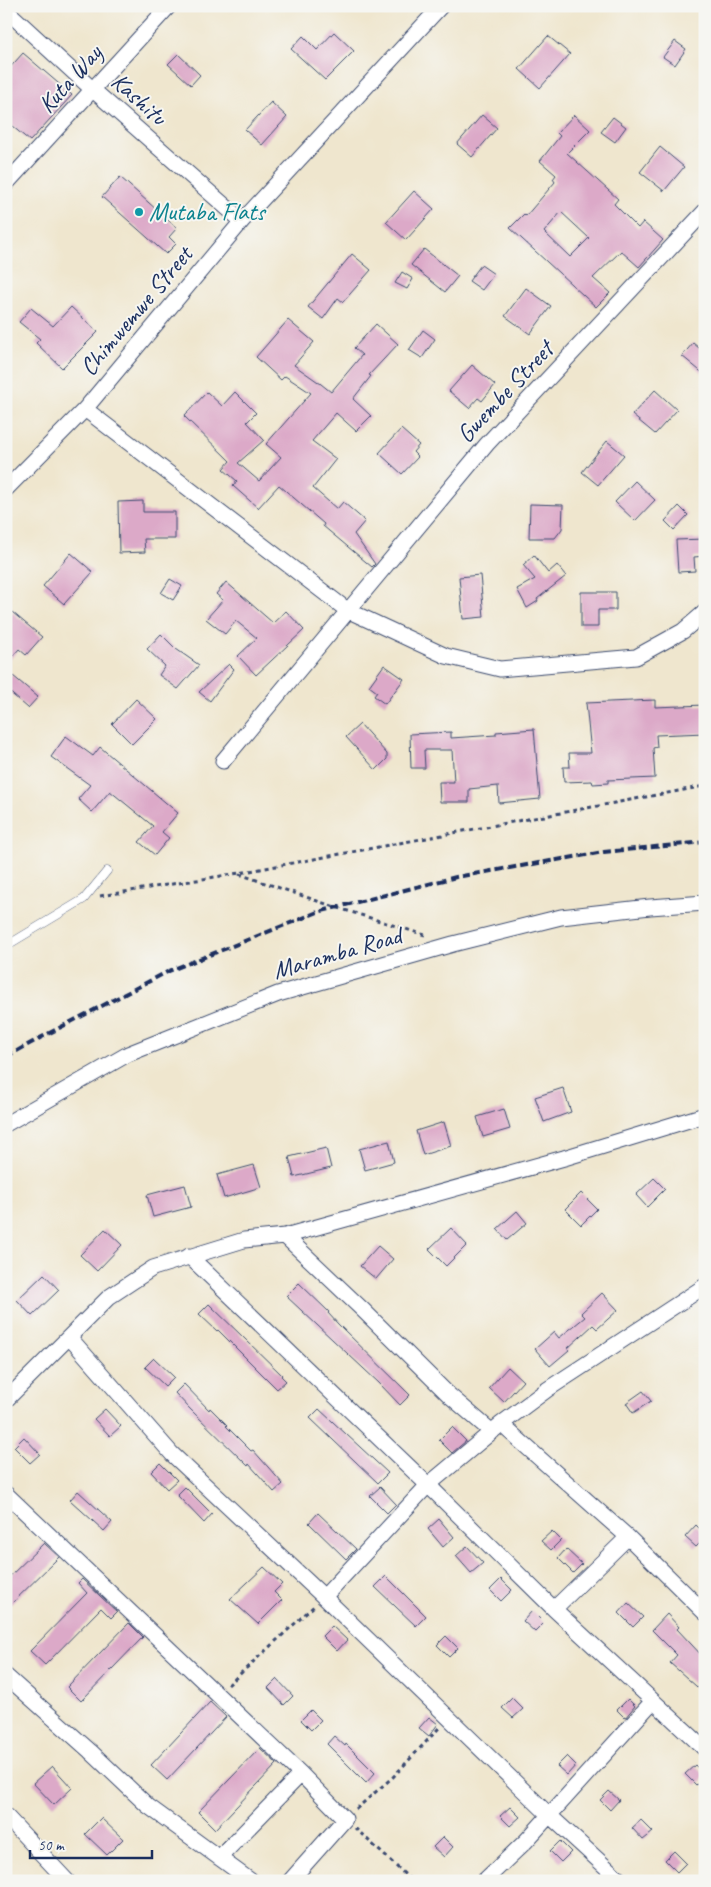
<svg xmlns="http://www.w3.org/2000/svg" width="711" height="1887" font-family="Caveat,sans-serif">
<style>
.building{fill:#dca9c8;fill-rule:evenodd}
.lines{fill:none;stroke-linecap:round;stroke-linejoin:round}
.lane-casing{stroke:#3b4a6f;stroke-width:9}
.street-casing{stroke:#3b4a6f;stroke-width:17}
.path{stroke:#3b4a6f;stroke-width:3;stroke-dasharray:4 4;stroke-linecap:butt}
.lane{stroke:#fff;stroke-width:8}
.street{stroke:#fff;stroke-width:15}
.rail{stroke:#1b2f5e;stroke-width:4;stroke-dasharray:8 4;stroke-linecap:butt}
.culture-dot{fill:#0f9aa8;stroke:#f6f6f2;stroke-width:2}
.labels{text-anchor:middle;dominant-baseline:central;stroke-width:4;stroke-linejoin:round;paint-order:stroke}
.street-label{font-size:25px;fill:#1b2f5e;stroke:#f6f6f2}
.culture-label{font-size:25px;fill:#0d838f;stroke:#f6f6f2;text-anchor:start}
</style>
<rect width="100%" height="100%" fill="#f6f6f2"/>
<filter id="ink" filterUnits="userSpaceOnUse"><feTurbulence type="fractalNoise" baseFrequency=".02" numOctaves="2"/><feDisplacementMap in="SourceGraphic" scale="10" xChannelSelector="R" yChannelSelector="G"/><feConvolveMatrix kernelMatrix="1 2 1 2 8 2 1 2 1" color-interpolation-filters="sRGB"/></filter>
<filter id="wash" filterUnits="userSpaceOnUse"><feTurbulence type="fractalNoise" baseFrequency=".0096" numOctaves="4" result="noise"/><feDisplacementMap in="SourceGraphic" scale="20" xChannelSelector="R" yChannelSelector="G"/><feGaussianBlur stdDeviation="1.12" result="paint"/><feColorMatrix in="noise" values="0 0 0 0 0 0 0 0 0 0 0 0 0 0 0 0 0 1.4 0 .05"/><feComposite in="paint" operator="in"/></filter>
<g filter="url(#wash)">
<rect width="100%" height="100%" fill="#efe6ce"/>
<g id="blocks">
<path class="building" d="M334,32L354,51L325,80L291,49L303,36L317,50Z
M548,36L570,54L540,88L519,69Z
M675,41L686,49L675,65L663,57Z
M23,53L72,95L30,141L6,121V72Z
M178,54L200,75L191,85L168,64Z
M271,102L287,117L262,145L245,130Z
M482,115L497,128L472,157L457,144Z
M574,115L590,130L567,153L618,199L614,204L638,228L643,222L663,240L639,267L621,251L593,278L610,293L596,307L510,228L524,214L526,216L555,182L553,179L556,175L540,161L560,136L557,133ZM561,212L589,238L570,257L544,232Z
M613,117L626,127L615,142L601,132Z
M660,147L684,167L664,191L640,172Z
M120,177L177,228L169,237L176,244L166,254L102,197Z
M414,191L434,209L406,240L386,222Z
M424,249L458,276L445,292L411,265Z
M352,254L371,270L343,302L338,298L323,319L308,307Z
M481,265L494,274L482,290L469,281Z
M402,272L413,279L407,289L395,283Z
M526,288L551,306L530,334L505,316Z
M71,307L98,332L62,368L36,343L40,339L19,322L31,308L53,326Z
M288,320L314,342L294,365L321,384L331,392L362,355L354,348L376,324L398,344L369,375L371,376L353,399L371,416L356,431L336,413L312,441L336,459L313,488L337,509L343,502L365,521L354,534L375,564L372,567L323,526L324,524L279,485L258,508L233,486L237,481L223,469L230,461L184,416L207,392L222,406L235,392L256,413L247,422L264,440L238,463L259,481L281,457L266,444L311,393L285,376L281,380L256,357Z
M423,330L435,339L422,358L409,350Z
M693,343L705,353V375L682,356Z
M472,365L495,385L482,401L478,398L469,408L449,391Z
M655,390L677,410L655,434L632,415Z
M401,429L419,445L413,452L418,457L402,474L379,453Z
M607,441L624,455L598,485L582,472Z
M635,481L655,500L635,521L615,502Z
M143,501V512H175V539H144L145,552L119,553L118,502Z
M530,504L563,505L562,529L555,538H529Z
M679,506L688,515L674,530L665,521Z
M705,539V556L694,557L695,571L678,572L676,540Z
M71,553L93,572L64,604L43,586Z
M534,555L548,573L557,565L566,576L537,599L538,601L527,608L517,589L535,579L523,565Z
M480,575L484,617L463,619L459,577Z
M170,579L182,586L173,600L161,593Z
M226,582L273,623L286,611L304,630L256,675L238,656L257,638L236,621L225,634L206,619L223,600L216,594Z
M581,592H616V610H598V627H581Z
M12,612L42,637L26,655L19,649L6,664V619Z
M161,634L176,649L199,665L178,689L159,675L165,666L147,649Z
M229,664L234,669L210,701L199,692Z
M384,665L404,679L385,704L374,696L377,692L369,686Z
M6,670L38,697L28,708L6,689Z
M136,699L157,719L132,744L112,724Z
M655,700V707L705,705V733L656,735L657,747L653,748L655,778L608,780V783L593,784L592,781L564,782L563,767H570L569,753H591L586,703Z
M360,724L387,754V759L376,770L346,737Z
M534,729L540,799L499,803L498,786L469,789V802H440L439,782H454L452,750H424L425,768H411L410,734L451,732V738L496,735V732Z
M66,736L93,756L100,747L178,813L162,832L169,838L155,855L139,842L153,826L110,791L92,812L78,799L90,785L51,757Z
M563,1088L571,1112L544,1122L535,1097Z
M504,1109L510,1129L483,1137L477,1117Z
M444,1122L451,1146L423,1155L416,1131Z
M389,1141L394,1162L365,1170L359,1149Z
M326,1148L331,1168L294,1177L289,1157Z
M254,1165L261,1187L224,1198L217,1175Z
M654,1178L665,1189L647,1207L636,1195Z
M185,1185L191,1207L153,1217L147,1195Z
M581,1193L597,1209L581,1225L565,1209Z
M517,1211L527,1223L507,1240L497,1229Z
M451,1228L467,1245L446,1266L429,1249Z
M105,1229L122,1245L97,1271L80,1255Z
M378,1246L393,1259L376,1279L360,1266Z
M44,1274L59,1290L32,1316L17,1300Z
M299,1283L329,1312L328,1313L338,1324L410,1395L400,1405L379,1383L286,1296Z
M602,1293L618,1310L597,1329L593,1325L568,1348L569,1350L550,1366L535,1349L554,1332L559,1338L585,1317L581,1313Z
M209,1304L282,1375L281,1376L286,1381L277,1389L218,1330L217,1331L199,1314Z
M154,1358L174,1377L165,1386L145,1367Z
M508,1367L523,1381L504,1402L489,1388Z
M184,1384L209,1410L210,1408L227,1425L226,1426L251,1451L253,1450L283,1484L274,1492L249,1464L248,1466L190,1409L175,1393Z
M643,1391L651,1401L633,1413L626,1403Z
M105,1409L121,1426L110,1436L94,1419Z
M319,1409L388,1473L378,1483L310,1418Z
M452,1427L466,1441L452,1453L439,1440Z
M24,1437L40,1454L30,1463L14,1447Z
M160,1463L177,1480L167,1489L151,1472Z
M185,1487L212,1514L204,1523L177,1495Z
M380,1487L396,1504L387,1513L370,1496Z
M78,1491L112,1522L104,1531L70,1500Z
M318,1513L356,1549L346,1559L309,1523Z
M439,1519L454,1537L443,1547L428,1529Z
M696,1525L705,1534V1538L696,1547L685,1537Z
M552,1531L561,1540L551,1550L541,1541Z
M44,1543L59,1557L6,1609V1580Z
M467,1546L483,1563L471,1573L456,1556Z
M566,1549L582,1564L573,1573L558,1558Z
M264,1567L282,1584L274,1592L282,1600L258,1624L230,1599Z
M386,1576L426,1616L416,1626L375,1587Z
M82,1579L117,1612L111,1618L101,1608L45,1665L30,1651L87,1593L78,1583Z
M501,1579L512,1590L501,1601L490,1590Z
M628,1603L643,1617L633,1627L619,1613Z
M532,1611L544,1623L535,1632L523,1621Z
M667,1614L679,1627L677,1629L705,1659V1694L670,1663L677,1655L652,1630Z
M129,1623L143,1637L81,1701L67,1687Z
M332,1626L347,1640L337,1651L322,1636Z
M446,1636L458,1648L449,1657L437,1645Z
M277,1679L293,1696L284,1705L268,1688Z
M512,1698L523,1709L513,1718L502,1708Z
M628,1699L635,1706L625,1718L617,1710Z
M210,1702L226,1717L167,1780L151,1765Z
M311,1710L321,1720L311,1730L301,1720Z
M429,1717L438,1724L429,1736L419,1728Z
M334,1736L345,1746L346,1744L375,1773L366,1783L327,1744Z
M260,1748L277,1764L215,1829L198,1812Z
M567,1756L576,1765L567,1775L557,1766Z
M695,1765L705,1775V1777L696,1785L685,1774Z
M52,1766L72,1788L54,1805L33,1783Z
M609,1791L619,1800L610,1810L600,1800Z
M510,1807L520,1817L510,1826L500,1816Z
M101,1818L123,1839L107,1855L85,1834Z
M641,1820L653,1832L643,1840L632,1828Z
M443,1837L453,1847L444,1857L433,1847Z
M560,1841L571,1852L561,1862L550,1851Z
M674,1851L686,1863L677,1872L665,1860Z"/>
</g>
</g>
<g filter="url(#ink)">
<use href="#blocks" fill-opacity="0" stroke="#3b4a6f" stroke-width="1"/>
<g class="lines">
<g class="lane-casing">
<path id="lane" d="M6,946L84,899L107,871"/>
</g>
<g class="street-casing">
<path id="street" d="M6,10L92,89L242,221
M6,184L169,6
M85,409L347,610L446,656L500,669L636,657L683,631L705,612
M6,489L85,409L242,221L441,6
M223,761L487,444L705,211
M6,1124L128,1054L278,994L453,944L561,917L650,907L705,903
M285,1236L363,1310L449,1395L492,1432
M189,1256L428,1485L554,1609L705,1749
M70,1338L172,1454L324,1597L549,1815L621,1881
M6,1400L109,1297L153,1268L244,1240L285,1236L564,1158L705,1115
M501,1424L628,1537L705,1613
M6,1494L301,1774L345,1819L290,1881
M324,1597L428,1485L501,1424L548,1389L705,1286
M554,1609L628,1537
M6,1676L90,1751L148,1806L251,1881
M6,1816L67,1881
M219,1858L301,1774
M484,1881L526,1841L653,1701"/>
</g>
<path class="path" d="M239,874L335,907L425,935
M100,896L239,873L705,786
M228,1685L314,1606
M356,1809L393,1777L439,1728
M355,1828L412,1881"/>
<use href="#lane" class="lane"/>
<use href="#street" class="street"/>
<path class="rail" d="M6,1057L40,1038L169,971L318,912L456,877L604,852L705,842"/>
</g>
</g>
<circle class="culture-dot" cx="139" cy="212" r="5"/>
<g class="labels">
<g class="street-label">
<text transform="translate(70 79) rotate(-48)">Kuta Way</text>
<text transform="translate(139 99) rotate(42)">Kashitu</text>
<text transform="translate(136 311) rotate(-50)">Chimwemwe Street</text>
<text transform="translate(505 392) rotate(-47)">Gwembe Street</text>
<text transform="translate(337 953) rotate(-16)">Maramba Road</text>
</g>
<g class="culture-label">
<text x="149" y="212">Mutaba Flats</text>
</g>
</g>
<rect width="711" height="1887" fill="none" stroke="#f6f6f2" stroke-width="25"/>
<path d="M30 1850v8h122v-8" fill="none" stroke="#1b2f5e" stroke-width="2.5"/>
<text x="38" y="1850" font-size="15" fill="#1b2f5e" stroke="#f6f6f2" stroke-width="4" paint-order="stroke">50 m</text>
</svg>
